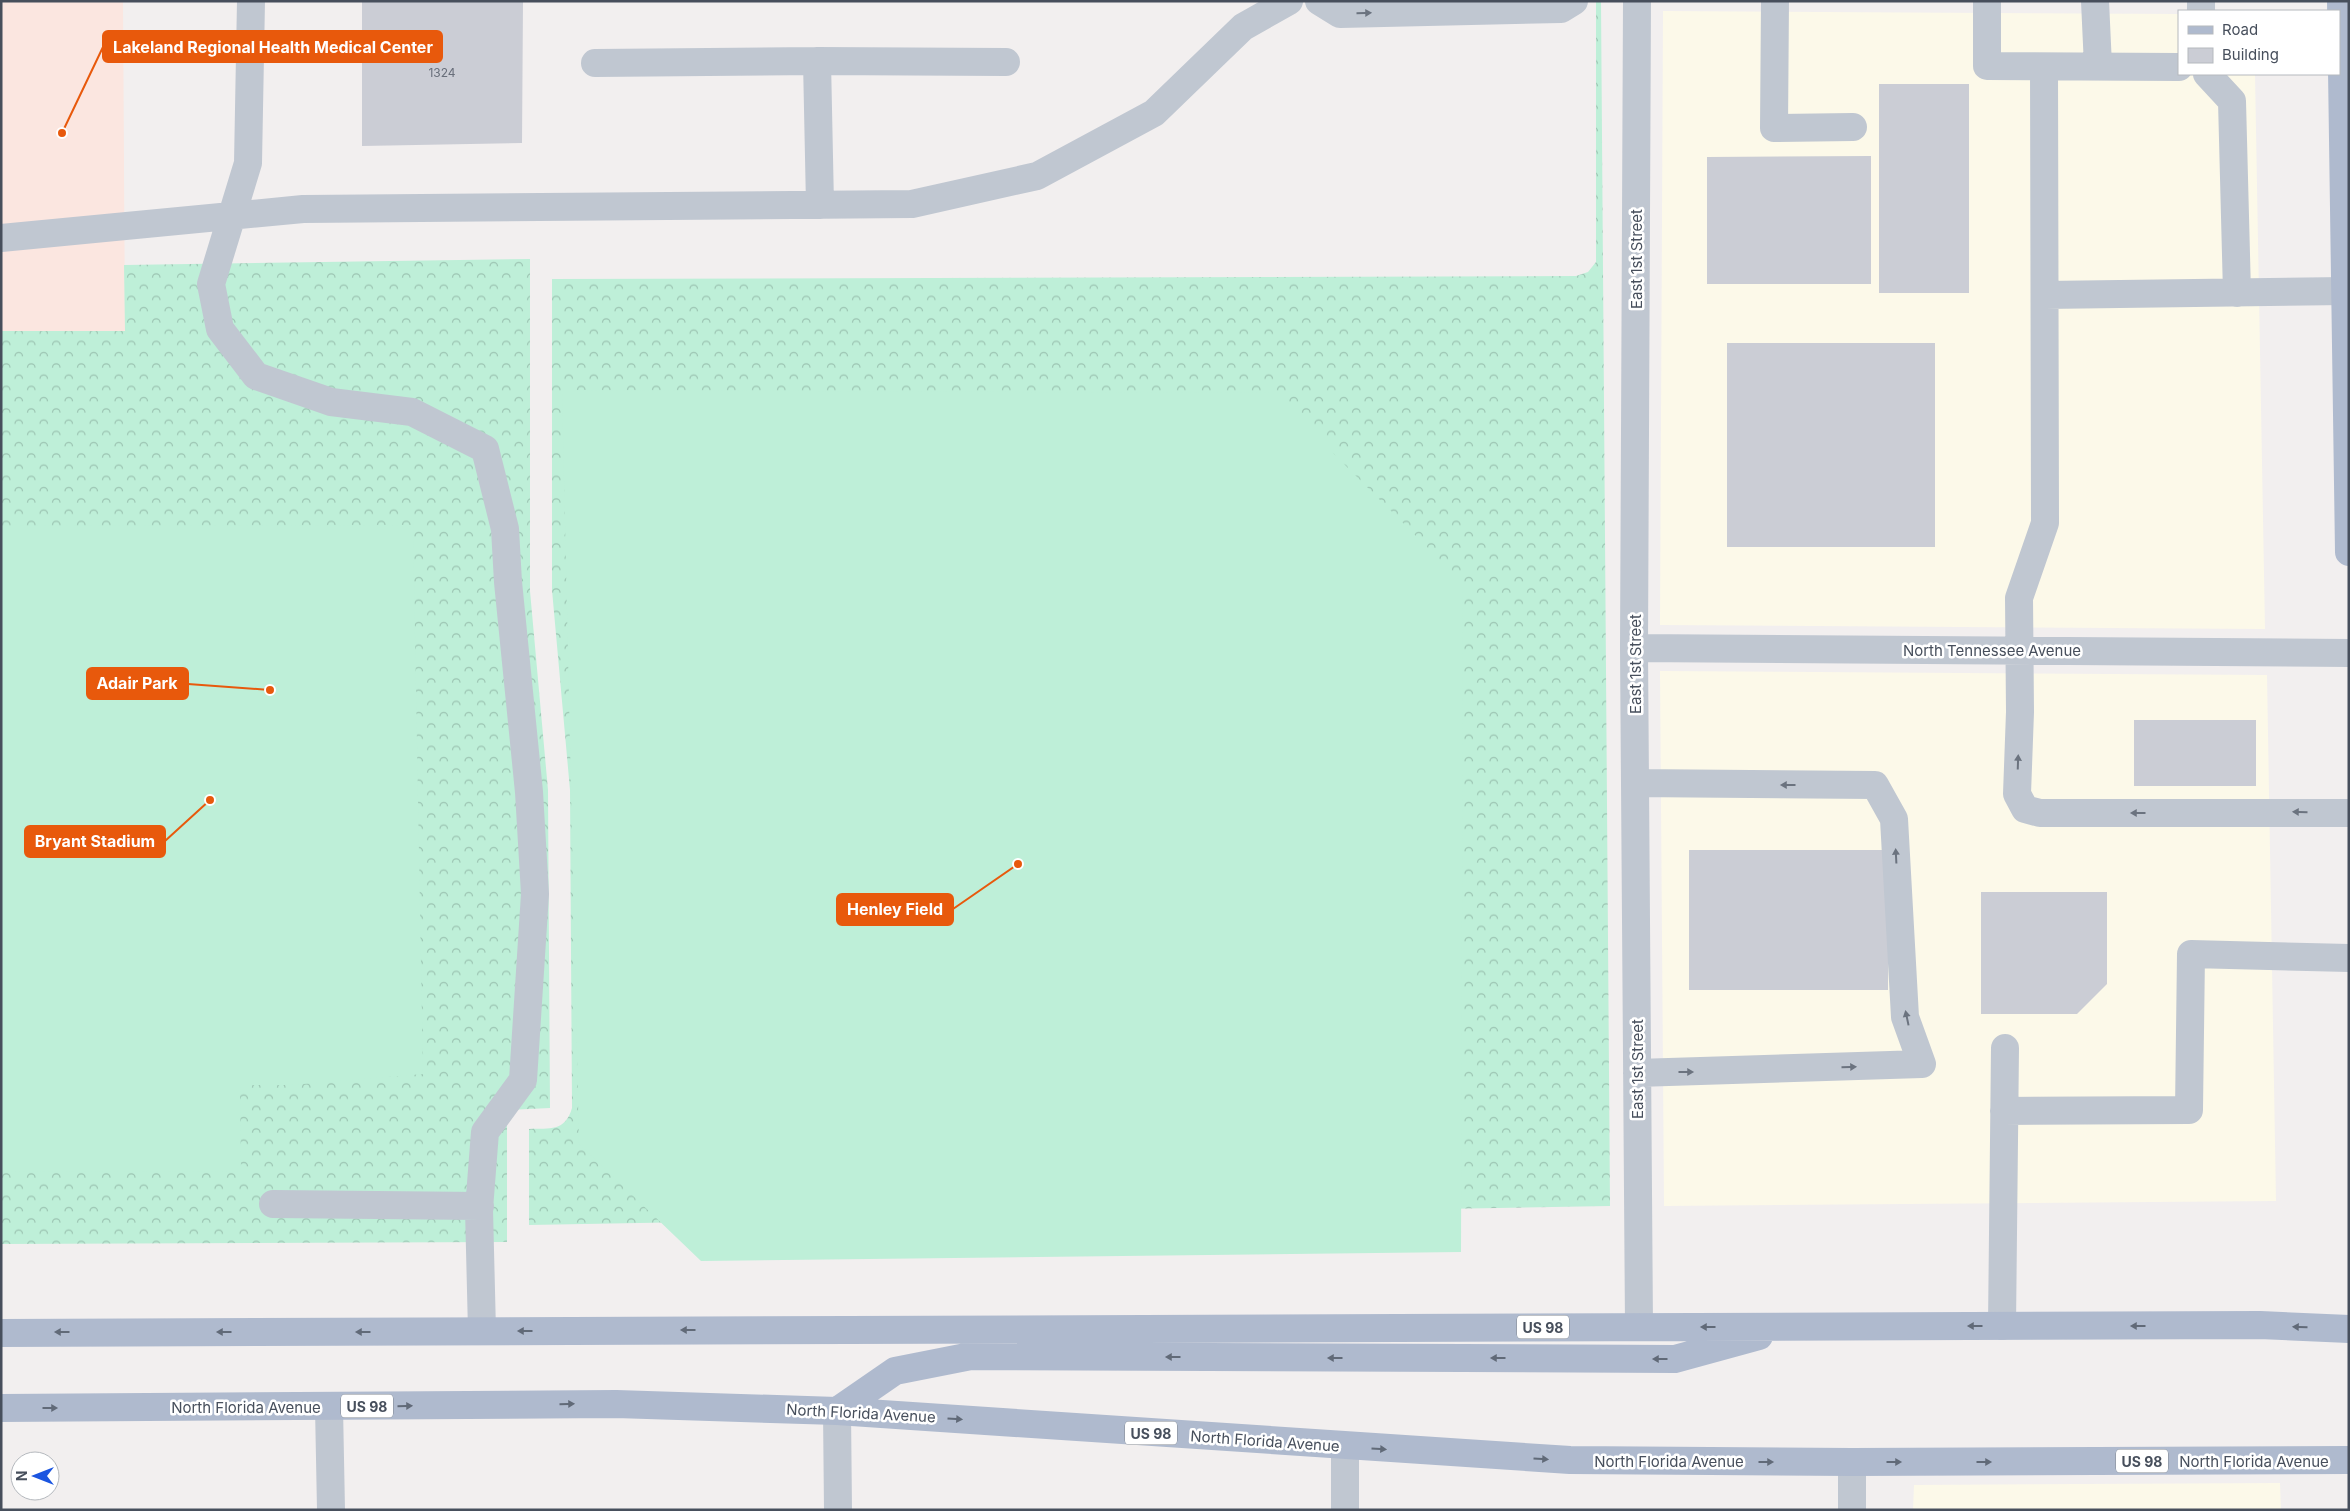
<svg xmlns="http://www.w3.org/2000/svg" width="2350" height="1511" font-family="Inter,sans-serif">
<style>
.commercial{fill:#fcf9e9}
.medical{fill:#fbe6e0}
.forest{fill:url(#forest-crowns)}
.garden{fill:#beefd8}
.building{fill:#cbcdd5}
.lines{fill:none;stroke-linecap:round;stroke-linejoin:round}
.minor{stroke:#c0c7d1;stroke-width:28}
.major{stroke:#afbace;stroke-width:28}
.oneway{fill:#6b737f}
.oneway2{fill:#616a78}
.labels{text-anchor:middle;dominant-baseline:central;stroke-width:5;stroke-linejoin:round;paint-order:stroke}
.number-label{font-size:12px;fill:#686e7a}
.shield{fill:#fff;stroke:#7e848d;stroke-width:1}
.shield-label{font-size:14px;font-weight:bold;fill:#474f5c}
.street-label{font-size:15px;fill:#474f5c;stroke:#fff}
.leader{fill:none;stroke:#e8590c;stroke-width:2}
.callout-dot{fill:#e8590c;stroke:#fff;stroke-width:2}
.callout{fill:#e8590c;stroke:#e8590c;stroke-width:2}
.callout-label{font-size:16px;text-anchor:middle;font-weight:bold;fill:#fff}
</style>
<defs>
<pattern id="forest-crowns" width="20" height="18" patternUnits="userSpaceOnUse" patternTransform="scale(1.25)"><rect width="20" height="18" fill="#beefd8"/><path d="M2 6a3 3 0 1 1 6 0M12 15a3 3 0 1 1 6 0" fill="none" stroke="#9cc4b2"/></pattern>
</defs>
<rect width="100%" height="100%" fill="#f2efef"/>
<path class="commercial" d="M1663,11L2179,14V74H2255L2265,629L1660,625Z
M1660,671L2267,675L2276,1201L1664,1206Z
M2280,1483L2281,1510H1913L1914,1485Z"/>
<path class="medical" d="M1,1H123L125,331H1Z"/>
<path class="forest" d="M1596,1H1601L1610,1206L529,1225V1129C550,1128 565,1132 572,1108L570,790L552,590V279L1576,276L1588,272L1596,262Z
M530,259V591L548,790L550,1108L507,1110V1242L1,1244V331H125L124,265Z"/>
<path class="garden" d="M562,390L1273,393L1463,583L1461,1252L701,1261L579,1144Z
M413,525L423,1074L291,1085H240L241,1171L1,1172V526Z"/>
<path class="building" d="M362,1H523L522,143L362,146Z
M1879,84H1969V293H1879Z
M1871,156V284H1707V157Z
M1727,343H1935V547H1727Z
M2134,720H2256V786H2134Z
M1689,850H1888V990H1689Z
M1981,892H2107V984L2077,1014H1981Z"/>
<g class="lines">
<path class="minor" d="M251,1L248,163L211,284L220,329L256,376L331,402L412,412L485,449L505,529L508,582L529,792L535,894L523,1080L485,1132L479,1209L482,1331
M1319,1L1340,14L1561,9L1574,1
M1637,1L1634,648L1639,1327
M1775,1L1774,128L1853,127
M1987,1V66L2179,67
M2095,1L2098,66
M2201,1V11
M595,63L817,61
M2044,67L2045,523L2019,598L2020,712L2017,794L2025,809L2040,813H2349
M2207,74L2232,101L2237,293
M820,205L817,61L1006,62
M1,238L303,209L912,204L1037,176L1154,113L1243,27L1289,1
M2045,295L2345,291
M1634,648L2349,653
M1635,783L1875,785L1894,819L1905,1017L1922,1064L1637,1073
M2004,1111L2189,1110L2191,954L2349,958
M273,1204L480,1206
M2002,1326L2005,1048
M329,1407L331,1510
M837,1411L838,1510
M1345,1447V1510
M1852,1462V1510"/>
<path class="major" d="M2341,1L2349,552
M1,1333L2260,1325L2349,1329
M1,1408L616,1404L837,1411L1570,1460L1852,1462L2349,1460
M837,1411L895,1371L971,1356L1675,1359L1759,1336"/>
</g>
<defs><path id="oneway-solid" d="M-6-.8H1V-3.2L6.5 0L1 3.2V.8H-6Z" transform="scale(1.25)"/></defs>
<g class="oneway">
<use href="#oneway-solid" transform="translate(1364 13) rotate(-1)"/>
<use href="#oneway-solid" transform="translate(2018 762) rotate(-88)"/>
<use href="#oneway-solid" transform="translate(1788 785) rotate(-180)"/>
<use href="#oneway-solid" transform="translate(2300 812) rotate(-179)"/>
<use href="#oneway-solid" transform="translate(2138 813) rotate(180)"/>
<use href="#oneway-solid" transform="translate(1896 856) rotate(-93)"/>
<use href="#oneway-solid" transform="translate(1907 1018) rotate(-102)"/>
<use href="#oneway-solid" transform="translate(1849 1067) rotate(-2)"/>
<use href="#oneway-solid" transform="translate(1686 1072)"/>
</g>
<g class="oneway2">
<use href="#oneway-solid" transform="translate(1975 1326) rotate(180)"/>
<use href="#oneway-solid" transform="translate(2138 1326) rotate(180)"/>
<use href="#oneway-solid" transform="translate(1708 1327) rotate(180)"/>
<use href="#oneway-solid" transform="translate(2300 1327) rotate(-178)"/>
<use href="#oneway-solid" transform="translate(688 1330) rotate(180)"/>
<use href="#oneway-solid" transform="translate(525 1331) rotate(180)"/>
<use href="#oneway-solid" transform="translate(62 1332) rotate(180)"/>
<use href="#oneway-solid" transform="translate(224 1332) rotate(180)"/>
<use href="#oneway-solid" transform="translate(363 1332) rotate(180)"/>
<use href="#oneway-solid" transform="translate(1173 1357) rotate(-180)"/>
<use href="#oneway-solid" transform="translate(1335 1358) rotate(-180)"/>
<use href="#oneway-solid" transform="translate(1498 1358) rotate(-180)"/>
<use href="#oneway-solid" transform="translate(1660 1359) rotate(-180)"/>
<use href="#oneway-solid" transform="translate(567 1404) rotate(-1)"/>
<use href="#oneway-solid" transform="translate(405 1406) rotate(-1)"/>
<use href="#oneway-solid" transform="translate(50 1408)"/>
<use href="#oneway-solid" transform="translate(955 1419) rotate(4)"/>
<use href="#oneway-solid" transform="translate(1379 1449) rotate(3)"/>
<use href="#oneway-solid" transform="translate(1541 1459) rotate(3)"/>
<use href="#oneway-solid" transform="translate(1766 1462)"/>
<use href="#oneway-solid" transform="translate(1894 1462)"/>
<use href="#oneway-solid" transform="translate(1984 1462)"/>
</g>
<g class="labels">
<g class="number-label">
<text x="442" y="72">1324</text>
</g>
<g class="shield">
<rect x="1517" y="1315.5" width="52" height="23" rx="4"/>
<rect x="341" y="1394.5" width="52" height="23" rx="4"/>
<rect x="1125" y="1421.5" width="52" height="23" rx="4"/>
<rect x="2116" y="1449.5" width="52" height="23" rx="4"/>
</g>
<g class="shield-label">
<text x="1543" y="1327">US 98</text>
<text x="367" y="1406">US 98</text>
<text x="1151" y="1433">US 98</text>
<text x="2142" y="1461">US 98</text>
</g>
<g class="street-label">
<text transform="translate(1636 259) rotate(-90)">East 1st Street</text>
<text x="1992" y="650">North Tennessee Avenue</text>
<text transform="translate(1635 664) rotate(-90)">East 1st Street</text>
<text transform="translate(1637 1069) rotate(-90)">East 1st Street</text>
<text x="246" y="1407">North Florida Avenue</text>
<text transform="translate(861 1413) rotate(3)">North Florida Avenue</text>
<text transform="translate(1265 1441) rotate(4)">North Florida Avenue</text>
<text x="1669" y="1461">North Florida Avenue</text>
<text x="2254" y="1461">North Florida Avenue</text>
</g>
</g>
<path class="leader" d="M62 133L103 47M270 690L188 684M210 800L165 841M1018 864L953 909"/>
<g class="callout-dot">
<circle cx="62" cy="133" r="5"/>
<circle cx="270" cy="690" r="5"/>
<circle cx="210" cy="800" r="5"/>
<circle cx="1018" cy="864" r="5"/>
</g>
<g class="callout">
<rect x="103" y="31" width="339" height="31" rx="5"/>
<rect x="87" y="668" width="101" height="31" rx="5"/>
<rect x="25" y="826" width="140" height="31" rx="5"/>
<rect x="837" y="894" width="116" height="31" rx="5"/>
</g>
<g class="callout-label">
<text x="273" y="53">Lakeland Regional Health Medical Center</text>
<text x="137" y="689">Adair Park</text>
<text x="95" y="847">Bryant Stadium</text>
<text x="895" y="915">Henley Field</text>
</g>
<rect width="2350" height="1511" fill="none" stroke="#474f5c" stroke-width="5"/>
<rect x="2178" y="10" width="162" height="65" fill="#ffffff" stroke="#b5b9be"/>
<rect x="2188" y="26" width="25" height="8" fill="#afbace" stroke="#b5b9be"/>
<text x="2222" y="35" font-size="15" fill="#474f5c">Road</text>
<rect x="2188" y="48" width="25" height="15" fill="#cbcdd5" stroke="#b5b9be"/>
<text x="2222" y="60" font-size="15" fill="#474f5c">Building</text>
<g transform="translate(35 1476) rotate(270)"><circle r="24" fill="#ffffff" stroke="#b5b9be"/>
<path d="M0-4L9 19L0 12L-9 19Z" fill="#1b55e0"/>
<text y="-8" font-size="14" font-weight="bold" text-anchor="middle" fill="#474f5c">N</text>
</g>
</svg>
